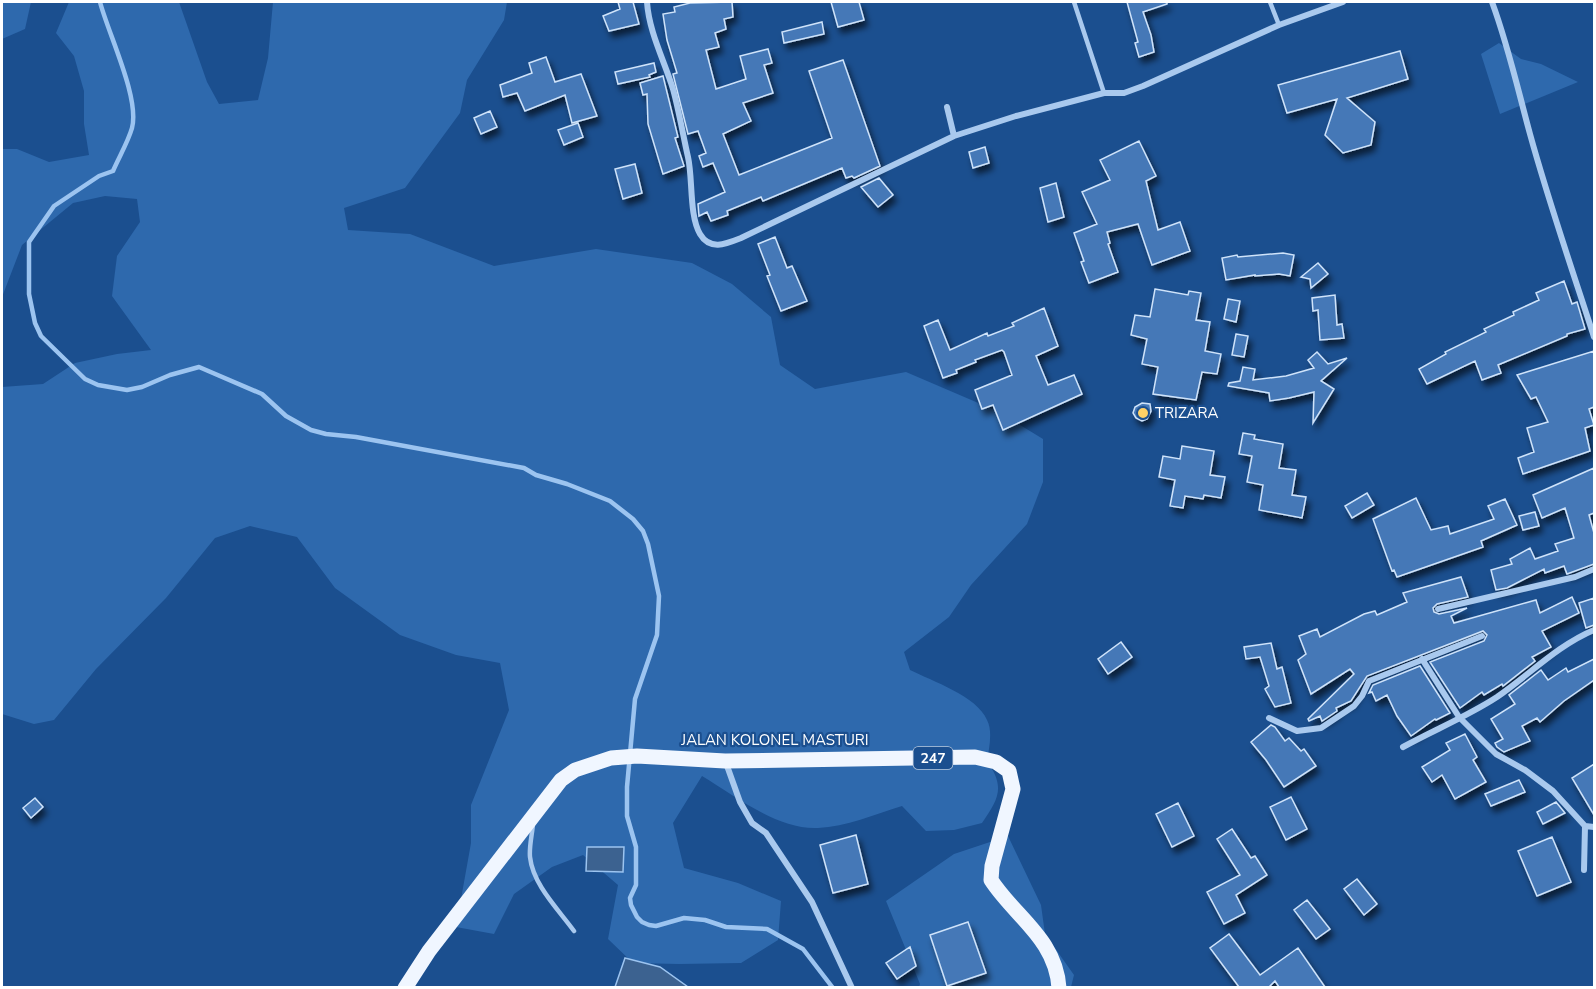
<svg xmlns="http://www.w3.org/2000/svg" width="1596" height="989" font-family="'Nunito Sans',sans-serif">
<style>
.green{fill:#2e69ad}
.water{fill:#3c6290;stroke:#9cc4f0;stroke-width:1.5}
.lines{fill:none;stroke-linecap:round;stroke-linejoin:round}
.stream{stroke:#9cc4f0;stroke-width:4.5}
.building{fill:#4478b7;stroke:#cfe3fa;stroke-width:1.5;filter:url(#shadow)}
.lane{stroke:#a9c9ee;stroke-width:4.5}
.street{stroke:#a9c9ee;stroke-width:6}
.primary{stroke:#f0f6ff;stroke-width:15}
.poi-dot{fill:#ffd166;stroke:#1b4f8f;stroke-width:2}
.labels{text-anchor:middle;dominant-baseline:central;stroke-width:4.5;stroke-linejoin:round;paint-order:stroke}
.shield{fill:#1b4f8f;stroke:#bbcadd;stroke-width:1.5}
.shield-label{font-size:14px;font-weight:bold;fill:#fff}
.poi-label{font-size:15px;fill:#fff;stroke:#1b4f8f;text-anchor:start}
.street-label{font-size:15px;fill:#fff;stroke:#1b4f8f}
</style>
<defs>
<filter id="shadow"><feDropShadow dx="3.5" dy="6" stdDeviation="3" flood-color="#0009"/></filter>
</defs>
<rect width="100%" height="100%" fill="#1b4f8f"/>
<path class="green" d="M2,2H31L25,29L2,39Z
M69,2H179L207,82L219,104L258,100L268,58L273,2H507L504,20L467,80L460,113L405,188L344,208L348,230L410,234L494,266L596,249L692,263L732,284L771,317L780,365L815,389L906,372L997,411L1043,439V482L1027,524L971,585L949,617L904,652L910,670C932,681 977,696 987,720C993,731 989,749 987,761C1006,788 998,799 982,823L954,830L926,831L902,806C875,814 846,827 818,828C778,830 735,796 702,776L673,823L684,868L738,883L781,901L778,940L741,963L679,964L633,963L608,939L618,885L583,855L552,867L514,894L494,934L456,927L471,843V805L509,710L500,663L456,655L400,635L335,588L297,537L250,526L215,538L166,598L96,669L54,720L34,724L2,714V387L43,384L75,363L117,354L151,350L112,296L117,256L140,222L137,199L105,196L73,203L22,245L2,297V149H17L49,162L89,155L84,124V91L74,56L56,33Z
M1499,43L1521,59L1541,64L1578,82L1500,114L1481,54Z
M1008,836L1041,905L1045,934L1074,975L1071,987H919L920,984L886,901L954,854Z"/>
<path class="water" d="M587,847H624L623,872L586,871Z
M625,958L660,967L688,987H615Z"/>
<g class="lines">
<path class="stream" d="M100,2C108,33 140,98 132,128C128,142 119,157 113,171L99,176L54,206L29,242V294L35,323L41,336L85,379L98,385L127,390L142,387L170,375L199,367L262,394L286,416L311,430L326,434L356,437L524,468L536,475L567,484L610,501L633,519L643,531L648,544L659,596L657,635L635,699L627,787V816L636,847V885L630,898L631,905L637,917L642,922L649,925L656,926L684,918L705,920L726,927L767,929L803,949L833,988"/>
</g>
<path class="building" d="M618,2H633L639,24L609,31L603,16L620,9Z
M732,2L733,17L724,19L726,29L715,33L719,47L706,50L716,89L746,79L740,56L768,49L772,63L764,65L773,93L743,103L751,121L723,134L739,175L832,138L809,71L843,60L880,166L854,178L852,176L846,178L842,168L763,201L761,197L727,211L728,215L711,221L707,212L699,216L698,204L725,192L713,163L703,167L699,156L706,153L698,131L688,134L673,74L677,73L667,40L663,14L675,12L674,7L690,3Z
M831,2H859L864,20L838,27Z
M1127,2H1167V4L1143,12L1151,35L1154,52L1139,57L1135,43L1138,42Z
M822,22L824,34L784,43L782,32Z
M1400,51L1408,79L1347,98L1375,122L1371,145L1343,153L1325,135L1337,99L1287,113L1278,85Z
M546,57L555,82L581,74L597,116L572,123L565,95L525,111L517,93L503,97L500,85L532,73L529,63Z
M654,63L656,72L649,75L650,77L618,84L615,72Z
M663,76L678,137L675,138L684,166L663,174L648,124L647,94L643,95L640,83Z
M490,111L497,127L481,134L474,118Z
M578,123L583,137L564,145L558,130Z
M1139,141L1156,176L1146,181L1158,230L1180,222L1190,251L1152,265L1138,224L1107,232L1110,243L1108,244L1118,272L1089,283L1081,262L1084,261L1074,233L1097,224L1082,192L1110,180L1100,160Z
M985,147L989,163L973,168L969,152Z
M635,164L642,193L623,199L615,169Z
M879,178L893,195L878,207L861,187Z
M1056,183L1064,217L1048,222L1040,188Z
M775,237L787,268L792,266L807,301L781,311L767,276L770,275L758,244Z
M1283,253L1294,255L1290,276L1279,274L1255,276V275L1226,280L1222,258L1237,255L1238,257Z
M1318,263L1328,274L1311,288L1310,279L1301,277Z
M1564,281L1572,304L1577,302L1585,329L1567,334V336L1498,365L1501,373L1482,380L1475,361L1427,384L1419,369L1446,354L1445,352L1486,332L1484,329L1514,315L1513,312L1539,300L1536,293Z
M1155,289L1188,295L1189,291L1201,293L1196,320L1210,322L1205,351L1221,354L1217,374L1202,372L1196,400L1153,394L1158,367L1142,364L1147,339L1131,335L1135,315L1150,317Z
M1335,295L1337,325L1342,324L1344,338L1320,340L1318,310L1313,311L1312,298Z
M1228,299L1240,301L1236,322L1224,319Z
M1044,308L1058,346L1036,356L1048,385L1074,375L1082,394L1003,430L993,405L982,409L975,390L1012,375L1004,352L1002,350L975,360L976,362L956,370L957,373L943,378L924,326L938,320L950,350L987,333L988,336L1014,326L1012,323Z
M1236,334L1248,336L1244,357L1232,355Z
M1594,351V407L1589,409L1594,425L1585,428L1590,451L1523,474L1518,458L1534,452L1527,428L1548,422L1536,397L1531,399L1517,375Z
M1317,352L1328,364L1347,358L1321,381L1334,389L1313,423L1314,392L1289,398L1270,401L1269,393L1228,386L1229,383L1240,381L1243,367L1255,369L1253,380L1286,376L1314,368L1308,360Z
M1142,403L1150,404L1151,411L1147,419L1142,421L1136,418L1133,413L1135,407Z
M1243,433L1255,435L1254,439L1283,444L1279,468L1296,470L1292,495L1306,497L1302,518L1259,510L1263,485L1247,482L1252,456L1239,454Z
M1182,446L1214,451L1210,475L1225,477L1221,498L1204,495L1203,499L1185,496L1183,508L1170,506L1175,480L1159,477L1163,456L1180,459Z
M1594,468V513L1589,515L1594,533V564L1567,574L1564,566L1545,573L1544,569L1507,588L1496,590L1491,570L1512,564L1510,559L1530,548L1535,559L1558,551L1555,544L1574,538L1565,508L1542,518L1533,495Z
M1367,493L1374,505L1352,518L1345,506Z
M1416,498L1431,530L1448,526L1450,534L1494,519L1488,506L1505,499L1517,525L1481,541L1483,547L1397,577L1394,570L1392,571L1373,519Z
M1535,512L1539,526L1523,530L1519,516Z
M1461,577L1468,597L1437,604L1433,608L1434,612L1439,614L1467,608L1451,616L1454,623L1536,600L1540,613L1572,597L1579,613L1542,631L1551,647L1532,657L1535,661L1503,686L1502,684L1484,695L1482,692L1460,708L1430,662L1484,641L1487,635L1483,631L1367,676L1351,701L1336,708L1337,711L1322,721L1320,716L1309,721L1308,719L1354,674L1350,669L1311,694L1298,660L1306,654L1299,636L1317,629L1320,637L1364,614L1375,611L1377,615L1407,602L1403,593Z
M1594,598V625L1586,628L1579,603Z
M1121,642L1132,657L1108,674L1098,659Z
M1271,643L1277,669L1282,667L1291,703L1275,707L1265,689L1269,686L1260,657L1246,659L1244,647Z
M1594,659V680L1564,701L1540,722L1537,718L1522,726L1530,741L1504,752L1497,747L1495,743L1503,739L1491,719L1515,704L1509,695L1541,670L1548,680L1566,668L1568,672Z
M1420,666L1450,713L1436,720L1435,719L1411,736L1397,716L1387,695L1376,701L1372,692L1369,693L1373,685Z
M1271,725L1275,727L1285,741L1289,738L1301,751L1304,749L1316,766L1284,787L1266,760L1251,742Z
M1465,734L1477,757L1473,760L1486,782L1455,799L1442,775L1432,782L1422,767L1450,750L1446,743Z
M1594,764V815L1572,778Z
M1519,780L1525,792L1491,806L1485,794Z
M1291,797L1307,829L1286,840L1270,807Z
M35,798L43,807L31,818L23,808Z
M1556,802L1565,813L1543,824L1537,812Z
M1178,803L1194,836L1172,847L1156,814Z
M1232,829L1251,858L1255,856L1267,875L1236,895L1245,913L1224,924L1207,892L1240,875L1217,839Z
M856,835L868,884L833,893L820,845Z
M1552,837L1571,882L1537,896L1518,851Z
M1357,879L1377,904L1364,915L1344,889Z
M1307,900L1330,929L1316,939L1294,910Z
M968,922L986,973L947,986L930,935Z
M1229,934L1260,975L1298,948L1325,987H1279L1275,981L1269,987H1239L1210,948Z
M910,947L916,966L897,979L886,963Z"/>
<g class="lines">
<path class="lane" d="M1074,2L1104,93
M1270,2L1279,25
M533,824C532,835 529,847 530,857C533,885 559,910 574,931"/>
<path class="street" d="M647,2C649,32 664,60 673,89C679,111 683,135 688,157C693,179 689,215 700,234C710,251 726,244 741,238L954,136L1016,116L1104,93H1124L1143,86L1279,25L1343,2
M1492,2C1508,45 1518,90 1530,134C1549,203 1572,269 1594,337
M947,107L954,136
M1438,609L1575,577L1594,569
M1422,659L1459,717L1496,754L1525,770L1553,791L1585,826L1594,827
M1269,718L1297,731L1321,728L1354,706L1362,696L1369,681L1482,636
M1403,747C1434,730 1468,716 1497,697C1529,675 1558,645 1594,630
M726,763L740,802L752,823L766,833L812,902L852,988
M1584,870L1585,826"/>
<path class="primary" d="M405,988L429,951L561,780L575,770L611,758L637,756L725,761L975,757L996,762L1009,771L1013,789L992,866L991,880C1015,917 1056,939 1059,988"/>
</g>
<circle class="poi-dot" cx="1143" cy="413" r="6"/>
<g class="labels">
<rect class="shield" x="913.5" y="747" width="39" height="22" rx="4.5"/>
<g class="shield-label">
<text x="933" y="758">247</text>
</g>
<g class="poi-label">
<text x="1155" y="413">TRIZARA</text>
</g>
<g class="street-label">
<text x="775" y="740">JALAN KOLONEL MASTURI</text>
</g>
</g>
<rect width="1596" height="989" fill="none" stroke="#ffffff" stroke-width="6"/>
</svg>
